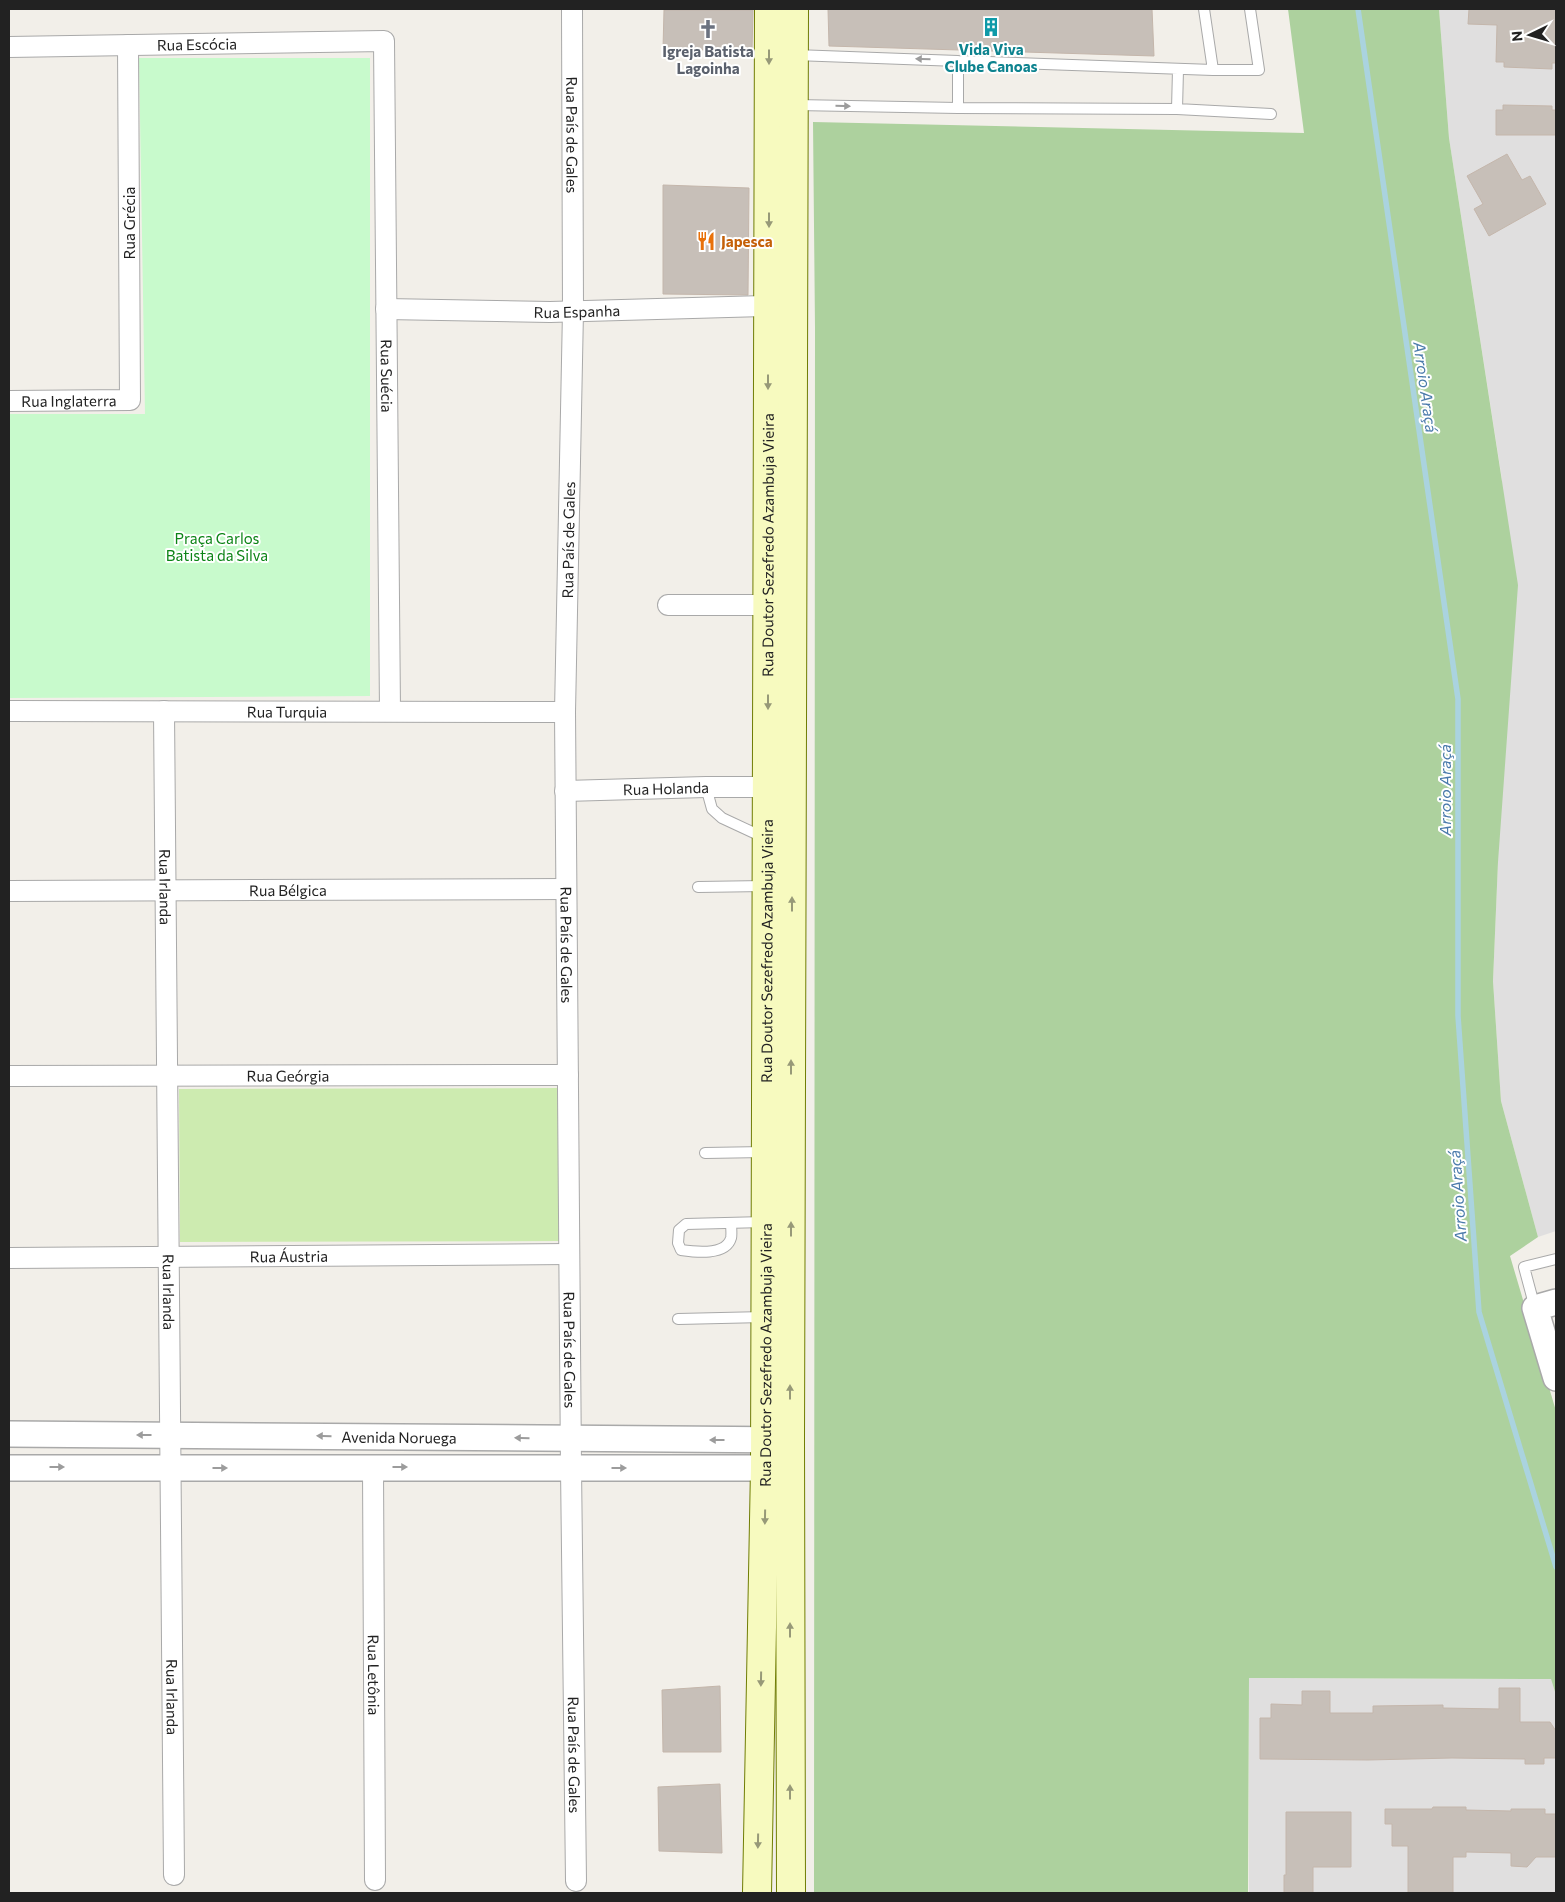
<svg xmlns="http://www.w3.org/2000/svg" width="1565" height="1902" font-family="Commissioner,sans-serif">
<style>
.residential{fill:#e0dfdf}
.grass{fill:#cdebb0}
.forest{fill:#add19e}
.park{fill:#c8facc}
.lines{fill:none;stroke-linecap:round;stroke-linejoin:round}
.stream{stroke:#aad3df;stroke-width:5.5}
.building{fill:#c7bfb8;stroke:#c4b6ab}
.service-casing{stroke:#a9a9a9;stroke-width:12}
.minor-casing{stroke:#a9a9a9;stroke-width:22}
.tertiary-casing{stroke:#a9a9a9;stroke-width:28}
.secondary-casing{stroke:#707d05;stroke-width:30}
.service{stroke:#fff;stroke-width:10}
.minor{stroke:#fff;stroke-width:20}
.tertiary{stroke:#fff;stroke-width:25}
.secondary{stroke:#f7fabf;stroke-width:28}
.oneway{fill:#979978}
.oneway2{fill:#9c9c9c}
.labels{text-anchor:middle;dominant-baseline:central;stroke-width:4;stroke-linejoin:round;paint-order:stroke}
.street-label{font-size:15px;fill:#222;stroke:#fff}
.culture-label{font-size:15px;font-weight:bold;fill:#0d838f;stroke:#fff}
.worship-label{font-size:15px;font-weight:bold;fill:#5b616d;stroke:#fff}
.food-label{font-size:15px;font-weight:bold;fill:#c56008;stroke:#fff;text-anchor:start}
.park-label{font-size:15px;fill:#0c8416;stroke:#fff}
.water-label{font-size:16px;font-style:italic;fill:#4a7aab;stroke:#fff}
</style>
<rect width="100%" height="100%" fill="#f2efe9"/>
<path class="residential" d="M1439,9H1556V1231L1538,1237L1501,1101L1493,981L1498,862L1502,480L1449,138Z
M1249,1678L1551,1679L1556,1695V1893H1249Z"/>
<path class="grass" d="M558,1088L559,1241L180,1242L179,1089Z"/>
<path class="forest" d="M1288,9H1439L1449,138L1518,585L1498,862L1493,981L1501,1101L1538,1237L1510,1256L1556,1411V1695L1551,1679L1249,1678L1248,1893H814L815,327L813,122L1304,133Z"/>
<path class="park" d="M139,58H370V696L9,698V414H145Z"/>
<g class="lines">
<path class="stream" d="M1358,9L1458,699V1016L1479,1312L1556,1567"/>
</g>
<path class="building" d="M828,9H1152L1154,56L829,46Z
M1469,9H1556V63H1552V69L1504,67V62H1496L1497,25L1468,24Z
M664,10H753L752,51L663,49Z
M1503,105L1552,106V110H1556V135H1496V110H1503Z
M1507,154L1522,180L1530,176L1546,204L1489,236L1474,209L1483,204L1467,176Z
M663,185L749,188L748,295L663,294Z
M720,1686L721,1752H663L662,1690Z
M1499,1688H1520V1722H1550L1556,1731V1758H1544V1764H1525V1759L1452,1758L1368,1760L1260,1759V1718H1271V1704L1302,1705V1691H1330V1713H1373V1706L1443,1705V1708L1499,1709Z
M720,1784L722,1853L659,1851L658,1787Z
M1433,1807H1466V1810L1511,1811V1809H1545V1814H1556V1857H1536L1527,1867L1511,1866V1853L1466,1852V1857H1453V1893H1408V1846H1392V1824H1385V1809H1432Z
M1286,1812H1351V1867H1313V1893H1284V1875H1286Z"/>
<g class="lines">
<g class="service-casing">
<path id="service" d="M795,55L958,61V108L796,105
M958,61L1213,70L1204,9
M1213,70H1259L1250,9
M958,108L1177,109L1178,70
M1177,109L1271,114
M706,787L712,809L722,818L765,838
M698,887L766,886
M705,1153L765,1152
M731,1223C731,1227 732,1234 731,1238C726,1256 695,1252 681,1250L678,1243L679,1230L686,1224L765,1222
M1535,1308L1524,1267L1556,1259
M678,1319L765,1317"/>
</g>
<g class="minor-casing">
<g id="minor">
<path id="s1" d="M572,9L573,311L565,712L571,1468L576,1881"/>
<path id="s2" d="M9,47L384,41L390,711"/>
<path id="s3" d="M386,309L550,312L768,306"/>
<path id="s4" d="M9,401L130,400L128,45"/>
<path d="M668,605H768"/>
<path id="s5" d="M9,711L565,712"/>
<path id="s6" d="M164,711L174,1875"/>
<path id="s7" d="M565,791L706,787H767"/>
<path id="s8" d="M9,891L566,889"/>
<path id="s9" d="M9,1076L568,1075"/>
<path id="s10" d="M9,1258L569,1254"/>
<path id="s11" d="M373,1467L375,1880"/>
</g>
</g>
<g class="tertiary-casing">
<g id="tertiary">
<path d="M1556,1302L1535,1308L1556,1378"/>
<path id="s12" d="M9,1434L786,1440"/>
<path d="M9,1468H786"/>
</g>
</g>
<g class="secondary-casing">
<g id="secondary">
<path id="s13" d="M757,1893L765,1468L769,9"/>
<path d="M791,1893L790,1440L794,9"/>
</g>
</g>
<use href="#service" class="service"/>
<use href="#minor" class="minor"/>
<use href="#tertiary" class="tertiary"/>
<use href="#secondary" class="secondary"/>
</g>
<defs><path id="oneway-solid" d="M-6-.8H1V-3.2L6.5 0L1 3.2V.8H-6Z" transform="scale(1.25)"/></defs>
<g class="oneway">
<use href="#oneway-solid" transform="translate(769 57) rotate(90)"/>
<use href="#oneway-solid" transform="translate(769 220) rotate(90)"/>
<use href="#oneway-solid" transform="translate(768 382) rotate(90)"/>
<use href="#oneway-solid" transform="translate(768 702) rotate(90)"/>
<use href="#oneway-solid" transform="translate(792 904) rotate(-90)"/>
<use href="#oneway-solid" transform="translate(791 1067) rotate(-90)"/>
<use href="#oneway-solid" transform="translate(791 1229) rotate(-90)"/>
<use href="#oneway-solid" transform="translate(790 1392) rotate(-90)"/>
<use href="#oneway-solid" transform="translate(765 1517) rotate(91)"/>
<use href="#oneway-solid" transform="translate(790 1630) rotate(-90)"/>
<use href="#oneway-solid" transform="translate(761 1679) rotate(91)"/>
<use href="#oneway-solid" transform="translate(790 1792) rotate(-90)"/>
<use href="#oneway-solid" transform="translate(758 1841) rotate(91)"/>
</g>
<g class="oneway2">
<use href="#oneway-solid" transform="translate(923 59) rotate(-178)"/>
<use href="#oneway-solid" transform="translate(843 106) rotate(1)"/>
<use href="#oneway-solid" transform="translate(144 1435) rotate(-180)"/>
<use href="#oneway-solid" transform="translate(324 1436) rotate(-179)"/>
<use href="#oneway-solid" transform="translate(522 1438) rotate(-179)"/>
<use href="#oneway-solid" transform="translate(717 1440) rotate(-180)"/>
<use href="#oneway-solid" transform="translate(57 1467)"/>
<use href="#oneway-solid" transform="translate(400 1467)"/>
<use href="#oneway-solid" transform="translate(220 1468)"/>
<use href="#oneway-solid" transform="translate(619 1468)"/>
</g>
<defs>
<g id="building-bare" transform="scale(1.5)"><path d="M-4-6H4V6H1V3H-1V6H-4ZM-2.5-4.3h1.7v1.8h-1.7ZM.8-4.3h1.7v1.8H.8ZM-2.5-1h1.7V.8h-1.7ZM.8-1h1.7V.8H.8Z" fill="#0f9aa8" stroke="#fff" stroke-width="2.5" paint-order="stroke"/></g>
<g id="church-bare" transform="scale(1.5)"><path d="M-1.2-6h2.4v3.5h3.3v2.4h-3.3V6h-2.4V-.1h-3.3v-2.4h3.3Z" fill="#6b7280" stroke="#fff" stroke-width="2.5" paint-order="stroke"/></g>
<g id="restaurant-bare" transform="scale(1.5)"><path d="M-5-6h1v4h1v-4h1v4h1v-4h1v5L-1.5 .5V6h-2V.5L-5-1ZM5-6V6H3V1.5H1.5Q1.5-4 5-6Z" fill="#e8710a" stroke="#fff" stroke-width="2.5" paint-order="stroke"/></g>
</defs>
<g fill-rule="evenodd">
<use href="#building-bare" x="991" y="27"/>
<use href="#church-bare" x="708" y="29"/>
<use href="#restaurant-bare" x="706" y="241"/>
</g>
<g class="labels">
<g class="street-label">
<text stroke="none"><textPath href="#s2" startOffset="188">Rua Escócia</textPath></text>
<text stroke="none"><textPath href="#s1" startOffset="126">Rua País de Gales</textPath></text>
<text transform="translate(129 223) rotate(-90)">Rua Grécia</text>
<text stroke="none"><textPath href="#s3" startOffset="191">Rua Espanha</textPath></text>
<text stroke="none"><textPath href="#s2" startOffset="710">Rua Suécia</textPath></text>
<text stroke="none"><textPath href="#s4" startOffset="60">Rua Inglaterra</textPath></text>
<text transform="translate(568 540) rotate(-89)">Rua País de Gales</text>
<text stroke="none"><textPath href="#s13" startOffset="1348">Rua Doutor Sezefredo Azambuja Vieira</textPath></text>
<text stroke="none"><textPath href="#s5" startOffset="278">Rua Turquia</textPath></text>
<text stroke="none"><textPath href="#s7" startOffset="101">Rua Holanda</textPath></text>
<text stroke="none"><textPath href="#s6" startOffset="176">Rua Irlanda</textPath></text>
<text stroke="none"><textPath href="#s8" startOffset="279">Rua Bélgica</textPath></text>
<text stroke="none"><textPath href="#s1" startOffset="936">Rua País de Gales</textPath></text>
<text stroke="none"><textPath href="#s13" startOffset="942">Rua Doutor Sezefredo Azambuja Vieira</textPath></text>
<text stroke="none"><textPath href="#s9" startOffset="279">Rua Geórgia</textPath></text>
<text stroke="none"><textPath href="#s10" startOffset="280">Rua Áustria</textPath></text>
<text stroke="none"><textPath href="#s6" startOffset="581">Rua Irlanda</textPath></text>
<text stroke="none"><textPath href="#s1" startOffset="1341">Rua País de Gales</textPath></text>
<text stroke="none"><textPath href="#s13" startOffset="538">Rua Doutor Sezefredo Azambuja Vieira</textPath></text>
<text stroke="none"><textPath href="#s12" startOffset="390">Avenida Noruega</textPath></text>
<text stroke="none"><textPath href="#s11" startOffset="208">Rua Letônia</textPath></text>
<text stroke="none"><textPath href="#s6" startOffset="986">Rua Irlanda</textPath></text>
<text stroke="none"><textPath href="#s1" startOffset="1746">Rua País de Gales</textPath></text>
</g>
<g class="culture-label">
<text x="991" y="49">Vida Viva<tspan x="991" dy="17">Clube Canoas</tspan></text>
</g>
<g class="worship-label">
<text x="708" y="51">Igreja Batista<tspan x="708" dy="17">Lagoinha</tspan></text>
</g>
<g class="food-label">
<text x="721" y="241">Japesca</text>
</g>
<g class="park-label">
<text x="217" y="538">Praça Carlos<tspan x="217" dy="17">Batista da Silva</tspan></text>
</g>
<g class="water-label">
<text transform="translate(1426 387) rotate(82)">Arroio Araçá</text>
<text transform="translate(1444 790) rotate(-90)">Arroio Araçá</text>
<text transform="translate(1457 1196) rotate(-94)">Arroio Araçá</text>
</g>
</g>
<rect width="1565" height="1902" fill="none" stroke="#222222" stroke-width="20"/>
<g transform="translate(1530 35) rotate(265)" stroke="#ffffff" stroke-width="4" paint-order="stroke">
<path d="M0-4L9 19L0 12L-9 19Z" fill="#222222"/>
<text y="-8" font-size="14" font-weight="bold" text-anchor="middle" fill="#222222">N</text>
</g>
</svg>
